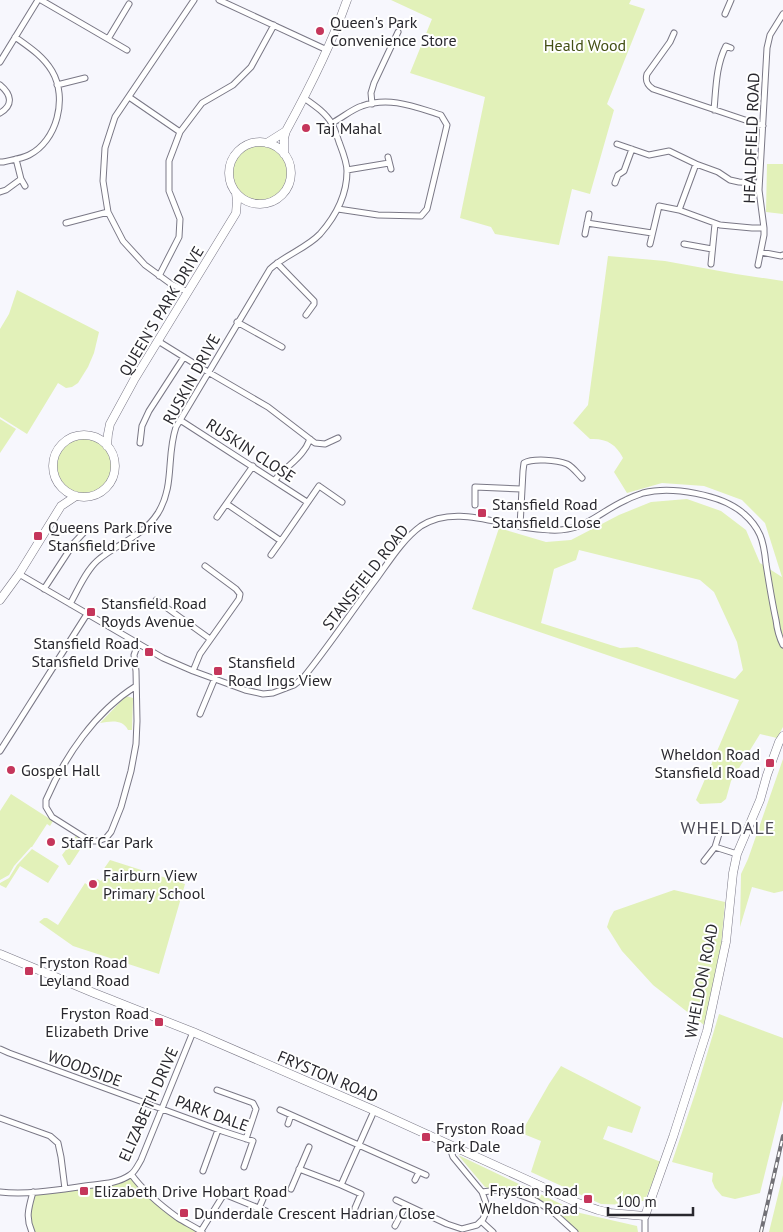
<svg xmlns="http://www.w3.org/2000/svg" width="783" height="1232" font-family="'PT Sans',sans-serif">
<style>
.green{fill:#e2f1b9;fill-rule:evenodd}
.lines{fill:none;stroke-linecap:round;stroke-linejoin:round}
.street-casing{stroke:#7a7886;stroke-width:7}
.secondary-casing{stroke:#7a7886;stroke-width:9}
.street{stroke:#fff;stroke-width:5}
.secondary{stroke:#fff;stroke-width:8}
.rail-casing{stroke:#727177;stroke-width:4}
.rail{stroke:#fff;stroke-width:2;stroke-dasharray:5.5;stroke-linecap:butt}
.poi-dot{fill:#c5365b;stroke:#fff;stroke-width:2}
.labels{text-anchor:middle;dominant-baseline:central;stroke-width:4;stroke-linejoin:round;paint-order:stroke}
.poi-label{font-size:16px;fill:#29282e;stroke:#fff;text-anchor:start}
.park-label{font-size:16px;fill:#434f14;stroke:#fff}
.street-label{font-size:16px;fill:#29282e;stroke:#fff}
.neighbourhood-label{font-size:18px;letter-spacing:1px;fill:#4b4a56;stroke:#fff}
</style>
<rect width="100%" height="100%" fill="#f7f7fd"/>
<path class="green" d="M391,0H631L629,4L645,9L607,104L614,110L590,194L572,189L559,245L495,234L491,227L460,218L485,97L410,73L432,19Z
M232 173a28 28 0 1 1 56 0a28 28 0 1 1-56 0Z
M767,164H783V214L766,212Z
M608,256L665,261L736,274L783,281V727L777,738L760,734L731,781L726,799L721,803L700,804L696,800L739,700L472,609L499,528L546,542L571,540L619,515L651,502L687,499L721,511L746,530L760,563L782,577L765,523L742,500L704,486L662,483L627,493L614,472L623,458C616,444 606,438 590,439L573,423L588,405ZM579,550L700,580L714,592L737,642L743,670L735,679L637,647L620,648L541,623L554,569L576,560Z
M17,290L99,332L94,353L88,367L78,383L72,387L66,388L58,383L27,434L0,417V329L9,314Z
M0,419L16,429L0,453Z
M57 466a28 28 0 1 1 56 0a28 28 0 1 1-56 0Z
M126,696L133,698L132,730H128C123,719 111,721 100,723Z
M783,759V891L774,893L752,887L740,927L741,874L748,859Z
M11,794L53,821L50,826L47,824L32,847H31L14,866L9,875L0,880V811Z
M75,836L85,842L70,865H68L62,855L75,838Z
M32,849L59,866L48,883L20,866L6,888L0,885V883L9,878L17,865Z
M110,860L185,884L159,974L73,946L39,922L44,918H47L58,925L85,883L91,888L97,879L101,881L107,873L103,870Z
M674,890L725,902L721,946L704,1025L653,985L622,951L607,927L610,918L614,911Z
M719,1014L783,1038V1100L760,1193L735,1199L722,1196L715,1188L712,1181L713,1173L672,1162L696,1091Z
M561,1066L641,1107L632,1133L608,1126L603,1139L661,1162L645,1200L632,1205L601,1204L531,1172L541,1141L521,1133L549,1084Z
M458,1155L580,1213L637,1226L638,1232H575L536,1201L485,1187Z
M131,1174L157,1203L202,1232H32L29,1225L33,1192L116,1181Z
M783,1175V1232H769Z"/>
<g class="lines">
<g class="street-casing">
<path id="street" d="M41,0L127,50
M219,0L327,50
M725,14L731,0
M674,33L670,42L647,74C645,81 647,85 653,89L763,126
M108,39L129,4
M0,62L38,0
M0,85C11,94 14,105 0,113
M57,85L85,78
M129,97L180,132
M372,104L371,93L374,83L398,32
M714,110C716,88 716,65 726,46L731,48
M332,123C342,118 352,109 362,106C390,96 415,107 441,115L447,125L427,209L421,216L378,215L338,209
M617,144L649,155L669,151L696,164L718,172L730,180L739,182L759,183
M388,157L391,169
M16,159L21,179L25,186
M0,162H3C11,160 21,159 29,155C57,141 68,98 52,71C43,56 29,47 15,37
M347,170L389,163
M615,183L618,175L624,171L632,149
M0,192L6,190L21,179
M679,210L696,164
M66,223L108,212
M587,223L652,233
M585,234L589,214
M650,244L659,206L679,210L720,225L752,228H764
M684,244L712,249
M761,252L781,256L783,255
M277,263L314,301V304L306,315
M711,264L715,224
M758,265L764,235V228L759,190L767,48L770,35L783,14
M159,276L179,237L180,219L169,191V161L180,132L202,103L233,85L251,67L274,25
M188,292L171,284L145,265L123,241L108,212L103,181L105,148L115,117L194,0
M237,322L282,347
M158,341L208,372L268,407L315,443L325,444L338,438
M180,420L307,502
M140,443L142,426L149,411L184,357
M275,480C283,469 296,462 304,450C307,447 308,443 310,439
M227,504L281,541L319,486L342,502
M475,505V487L521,489
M217,517L253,466
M520,526L523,471L524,463C533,458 557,460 567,464C573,467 577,473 582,478
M271,555L281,541
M19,574L163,658L193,671L245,690L263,694L273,693L294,685L303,678C329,646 352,611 377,578C390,560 403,539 421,526C449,508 483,519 513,525C525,528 538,529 550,530C585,532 597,513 626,500C631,497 638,495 643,493C671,486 722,494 744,514C751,520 756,526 760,535C764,544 765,554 766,564C769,583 772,602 776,620C777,629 779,637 783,645
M44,589L74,543L88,528
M156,600L210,639
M70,604C78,590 85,572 97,561C117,543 142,538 158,513C175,485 166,457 176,427L270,269C285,255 307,248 320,234C335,217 347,195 347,171C347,162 342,150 339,142C337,136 335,129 332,124C326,113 314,105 304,98
M193,671L200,654L239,599L240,594L236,589L205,566
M136,686C95,712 65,756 46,800V807L52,817L90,841H98L106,838L111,832L121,807L131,771L136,744L137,721L136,671L134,655L138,644
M200,714L215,678
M0,751L87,614
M715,847L737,854
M704,861L715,847L719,834
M0,1049L9,1053L222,1131L253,1141L244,1167
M217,1090L253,1103L256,1109L246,1139
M280,1110L426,1175
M0,1118L50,1136L58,1143L61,1157L65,1189
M288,1124L291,1115
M299,1169L341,1185L361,1194L355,1208
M203,1171L218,1130
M131,1174C144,1192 160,1205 178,1218C186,1223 195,1227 202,1232
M415,1180L419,1172
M341,1185L374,1111
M291,1189L309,1147
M0,1192C28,1195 57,1190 85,1186C100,1184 117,1184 130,1175C135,1172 138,1165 141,1160L193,1032
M482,1192L498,1190L512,1192L536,1201L553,1212L575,1232
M396,1200L447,1224L462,1229L477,1225L483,1219L486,1212V1203L482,1192L453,1157L449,1145
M259,1208L263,1199
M645,1216V1232
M481,1221L493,1232
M395,1226L406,1205
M201,1231L224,1194L266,1211
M32,1232C25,1217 29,1207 33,1192"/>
</g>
<g class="secondary-casing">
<path id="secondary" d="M229 173a31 31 0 1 1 62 0a31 31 0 1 1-62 0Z
M267,143L286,131
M284,154V138L286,131C309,89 331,46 347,0
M53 466a31 31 0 1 1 62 0a31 31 0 1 1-62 0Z
M107,446L108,434L110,424L134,380L236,213L237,201L236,193
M0,600L19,574L61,506L76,496
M0,954L94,993L193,1032L371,1109L578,1203L598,1210L610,1213L645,1216L673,1137L707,1031L726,942L733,873L737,854L760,800L767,775L779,742L783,736"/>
</g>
<use href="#street" class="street"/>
<use href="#secondary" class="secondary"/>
<g class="rail-casing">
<path id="rail" d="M761,1232L783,1136"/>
</g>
<use href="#rail" class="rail"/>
</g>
<g class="poi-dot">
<circle cx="320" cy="31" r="5"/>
<circle cx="306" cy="128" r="5"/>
<rect x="477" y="508" width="10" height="10" rx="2.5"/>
<rect x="33" y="531" width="10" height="10" rx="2.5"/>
<rect x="86" y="607" width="10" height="10" rx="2.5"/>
<rect x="144" y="647" width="10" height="10" rx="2.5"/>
<rect x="213" y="666" width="10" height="10" rx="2.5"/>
<rect x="765" y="758" width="10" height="10" rx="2.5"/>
<circle cx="11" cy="770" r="5"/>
<circle cx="51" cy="842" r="5"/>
<circle cx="93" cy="884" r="5"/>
<rect x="24" y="966" width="10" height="10" rx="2.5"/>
<rect x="154" y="1017" width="10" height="10" rx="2.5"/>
<rect x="421" y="1132" width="10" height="10" rx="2.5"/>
<rect x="79" y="1186" width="10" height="10" rx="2.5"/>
<rect x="583" y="1194" width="10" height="10" rx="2.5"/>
<rect x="179" y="1208" width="10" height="10" rx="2.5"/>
</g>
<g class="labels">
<g class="poi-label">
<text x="330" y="22">Queen's Park<tspan x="330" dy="18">Convenience Store</tspan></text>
<text x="316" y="128">Taj Mahal</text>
<text x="492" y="504">Stansfield Road<tspan x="492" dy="18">Stansfield Close</tspan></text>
<text x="48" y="527">Queens Park Drive<tspan x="48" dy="18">Stansfield Drive</tspan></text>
<text x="101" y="603">Stansfield Road<tspan x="101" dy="18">Royds Avenue</tspan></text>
<text x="139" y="643" text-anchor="end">Stansfield Road<tspan x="139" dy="18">Stansfield Drive</tspan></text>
<text x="228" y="662">Stansfield<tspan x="228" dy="18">Road Ings View</tspan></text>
<text x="760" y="754" text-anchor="end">Wheldon Road<tspan x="760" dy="18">Stansfield Road</tspan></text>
<text x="21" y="770">Gospel Hall</text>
<text x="61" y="842">Staff Car Park</text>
<text x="103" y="875">Fairburn View<tspan x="103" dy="18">Primary School</tspan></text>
<text x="39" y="962">Fryston Road<tspan x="39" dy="18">Leyland Road</tspan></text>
<text x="149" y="1013" text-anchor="end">Fryston Road<tspan x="149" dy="18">Elizabeth Drive</tspan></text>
<text x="436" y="1128">Fryston Road<tspan x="436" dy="18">Park Dale</tspan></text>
<text x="578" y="1190" text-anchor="end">Fryston Road<tspan x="578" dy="18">Wheldon Road</tspan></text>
<text x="94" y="1191">Elizabeth Drive Hobart Road</text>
<text x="194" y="1213">Dunderdale Crescent Hadrian Close</text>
</g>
<g class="park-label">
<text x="585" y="45">Heald Wood</text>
</g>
<g class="street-label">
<text transform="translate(751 138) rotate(-88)">HEALDFIELD ROAD</text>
<text transform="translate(161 311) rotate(-59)">QUEEN'S PARK DRIVE</text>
<text transform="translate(191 379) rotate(-61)">RUSKIN DRIVE</text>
<text transform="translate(251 450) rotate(33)">RUSKIN CLOSE</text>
<text transform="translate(365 577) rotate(-52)">STANSFIELD ROAD</text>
<text transform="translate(701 981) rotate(-79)">WHELDON ROAD</text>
<text transform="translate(85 1068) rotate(20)">WOODSIDE</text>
<text transform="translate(328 1076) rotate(23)">FRYSTON ROAD</text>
<text transform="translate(148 1104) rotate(-66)">ELIZABETH DRIVE</text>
<text transform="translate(212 1113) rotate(20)">PARK DALE</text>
</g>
<g class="neighbourhood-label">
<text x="728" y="827">WHELDALE</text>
</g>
</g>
<path d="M608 1207v8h85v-8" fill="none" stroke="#29282e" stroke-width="2.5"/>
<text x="616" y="1207" font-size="15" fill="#29282e" stroke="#ffffff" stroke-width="4" paint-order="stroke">100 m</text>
</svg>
